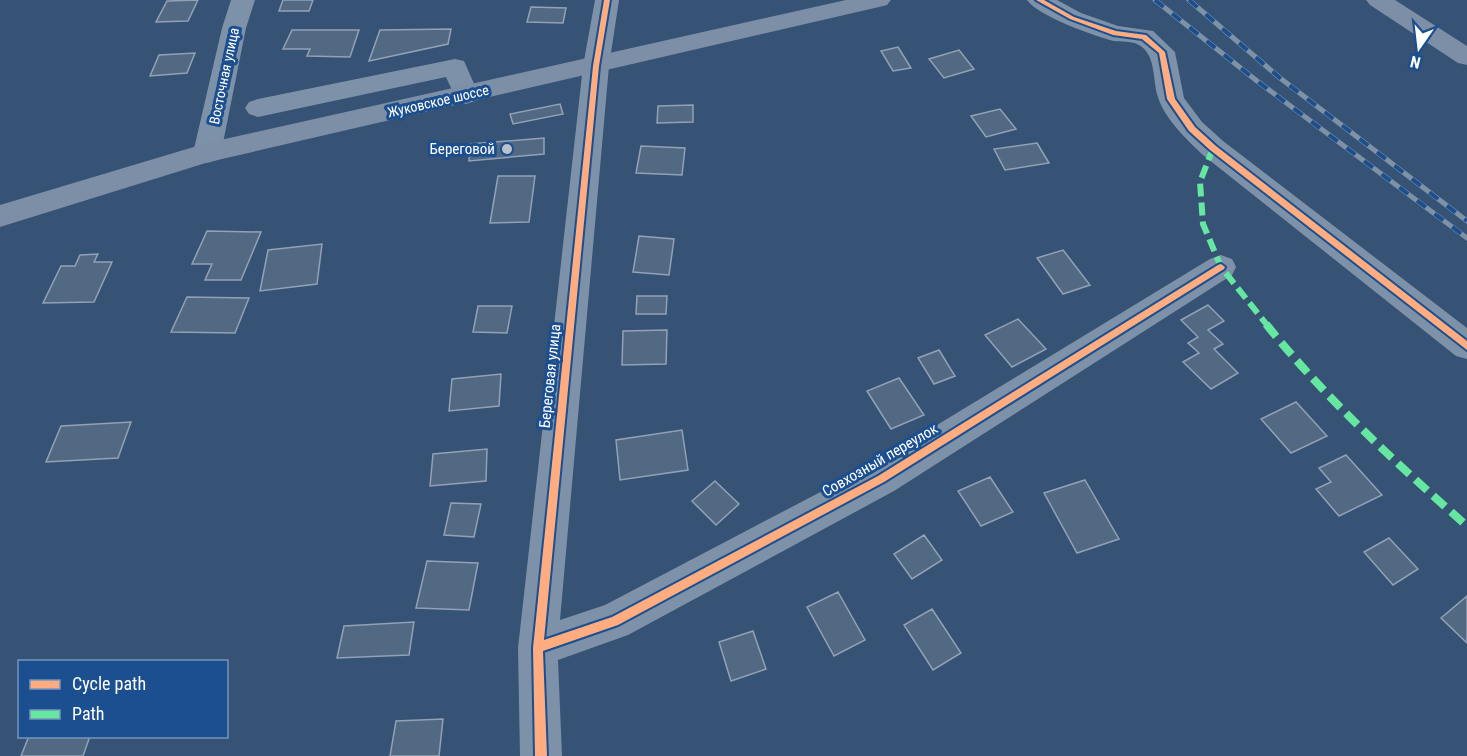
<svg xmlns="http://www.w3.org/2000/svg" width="1467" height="756" font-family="'Roboto Condensed',sans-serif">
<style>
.building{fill:#526984;stroke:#92a2b6;stroke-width:1.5}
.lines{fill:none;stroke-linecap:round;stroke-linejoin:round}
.minor{fill:#7d92a8;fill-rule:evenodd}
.major{fill:#7d8ea7;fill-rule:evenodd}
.rail-casing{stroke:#7e92a7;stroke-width:5}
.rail{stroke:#1b4f8f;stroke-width:4;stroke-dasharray:11;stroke-linecap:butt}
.quiet-far1{stroke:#66e7a1;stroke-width:6;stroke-dasharray:13 6;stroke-linecap:butt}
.quiet{stroke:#66e7a1;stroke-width:8;stroke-dasharray:16 8;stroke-linecap:butt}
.cycleway-casing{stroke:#1b4f8f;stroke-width:4}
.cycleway{fill:#ffac80;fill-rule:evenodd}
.poi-dot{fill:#b9c2ce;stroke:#1b4f8f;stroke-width:2}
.labels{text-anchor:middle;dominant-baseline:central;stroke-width:6;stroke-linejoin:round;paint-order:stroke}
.far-street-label{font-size:14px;fill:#fff;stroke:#1b4f8f}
.poi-label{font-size:15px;fill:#fff;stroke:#1b4f8f;text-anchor:end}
.street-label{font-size:15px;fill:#fff;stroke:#1b4f8f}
</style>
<rect width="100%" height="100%" fill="#365274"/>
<path class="building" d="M198,0L188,21L156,22L167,1Z
M283,0H313L309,11H279Z
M531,7L566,8L563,23L527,22Z
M451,29L448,44L369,61L380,30Z
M292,30H359L350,57L307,56L310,49H283Z
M898,47L911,68L893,71L881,51Z
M959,50L974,69L944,78L929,59Z
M195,53L187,73L150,76L159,55Z
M560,104L563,114L513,124L510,114Z
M693,105V122L657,123L658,106Z
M1000,109L1016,129L986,137L971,116Z
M544,138V154L469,161L470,144Z
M1037,143L1049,163L1005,170L994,149Z
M641,146L685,148L682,175L636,173Z
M498,176H535L529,222L490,223Z
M207,231L261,232L241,280H205L212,264H192Z
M639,236L674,239L669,275L633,272Z
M322,244L317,284L260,291L268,250Z
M1063,250L1090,285L1063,294L1037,258Z
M98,254L94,262H112L94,302L43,303L61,266H75L80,255Z
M637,296H667L666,314H636Z
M187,297L249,298L235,333L171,332Z
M1208,305L1224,321L1208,330L1223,344L1214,349L1238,373L1211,389L1183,362L1199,353L1188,343L1198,337L1181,320Z
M478,306H512L507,333L473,332Z
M1018,319L1046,349L1012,367L985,335Z
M667,330L666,364L622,365L623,331Z
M939,350L955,376L934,384L918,358Z
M501,374L499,406L449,411L452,379Z
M899,378L924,415L891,429L867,391Z
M1296,402L1327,436L1291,453L1261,419Z
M131,422L118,458L46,462L61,426Z
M682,430L688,470L620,480L616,440Z
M487,449L486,481L430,486L433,454Z
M1346,455L1382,495L1339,516L1316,489L1331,482L1319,468Z
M990,477L1013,512L981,526L958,491Z
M1085,480L1119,539L1077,553L1044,493Z
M715,481L739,504L716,525L692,501Z
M451,503L481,504L474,537L444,535Z
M924,535L942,560L912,579L894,554Z
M1389,538L1418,569L1393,585L1364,552Z
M427,561L478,563L469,610L416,608Z
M838,592L865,640L834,656L807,607Z
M1467,596V643L1441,618Z
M932,609L961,653L933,670L904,625Z
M414,622L409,655L337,658L344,626Z
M753,631L766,669L731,681L719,642Z
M443,719L439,756H390L396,721Z
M29,736H90L83,756H21Z"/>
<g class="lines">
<path class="minor" d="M231,0H255L246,28L221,153L217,160L207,163L197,160L193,153L222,28Z
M595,0H619L609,66L560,620L605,605L868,467L1210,259L1221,255L1232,259L1236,267L1232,275L894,491L628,635L558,660L562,756H520L518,648L583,66Z
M1027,0H1057L1081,13L1118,26L1153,31L1175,52L1184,98L1202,122L1223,141L1467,328V359L1456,356L1203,155C1188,141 1164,118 1158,97C1152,80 1157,53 1137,44C1131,41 1121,42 1114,41C1094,36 1038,16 1027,0Z
M455,59L464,61L479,95L475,101L466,104L457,101L446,77L258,117L249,114L245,108L249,102L258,99Z"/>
<path class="major" d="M846,0H891L887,5L879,7L209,162L0,227V205L207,143Z
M1366,0H1395L1467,46V65L1458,63L1370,5Z"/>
<g class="rail-casing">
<path id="rail" d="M1155,0L1257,81L1467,238
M1189,0L1280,78L1467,221"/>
</g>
<use href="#rail" class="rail"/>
<path class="quiet-far1" d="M1213,148L1200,182L1203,224L1221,267L1267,325"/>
<path class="quiet" d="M1266,324C1326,399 1395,462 1467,526"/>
<g class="cycleway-casing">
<path id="cycleway" d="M604,0H610L599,66L544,640L612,617L878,476L1218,265L1221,264L1225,267L1224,269L884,482L618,625L543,651L547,756H535L533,648L593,66Z
M1036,0H1044L1074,17L1116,31L1146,35L1165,52L1175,99L1195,127L1216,146L1467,341V350L1210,150L1189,131L1167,99L1159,53L1142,39L1113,35L1070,19Z"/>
</g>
<use href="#cycleway" class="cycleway"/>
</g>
<circle class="poi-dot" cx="507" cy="149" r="6"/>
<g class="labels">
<g class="far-street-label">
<text transform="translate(224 76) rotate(-78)">Восточная улица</text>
<text transform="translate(438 101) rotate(-13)">Жуковское шоссе</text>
</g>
<g class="poi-label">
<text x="495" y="149">Береговой</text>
</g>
<g class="street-label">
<text transform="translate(550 376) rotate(-84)">Береговая улица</text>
<text transform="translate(880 460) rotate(-30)">Совхозный переулок</text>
</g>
</g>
<rect x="18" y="660" width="210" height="78" fill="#1b4f8f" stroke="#7695bc" stroke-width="1.5"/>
<rect x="30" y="680" width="30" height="9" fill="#ffac80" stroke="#7695bc" stroke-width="1.5"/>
<text x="72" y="690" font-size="18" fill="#ffffff">Cycle path</text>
<rect x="30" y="710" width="30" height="9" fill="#66e7a1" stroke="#7695bc" stroke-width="1.5"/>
<text x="72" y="720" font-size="18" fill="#ffffff">Path</text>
<g transform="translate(1419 48) rotate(194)" stroke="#1b4f8f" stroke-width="4.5" paint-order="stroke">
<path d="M0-4.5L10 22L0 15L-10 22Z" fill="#ffffff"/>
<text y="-9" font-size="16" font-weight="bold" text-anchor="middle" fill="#ffffff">N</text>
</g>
</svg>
